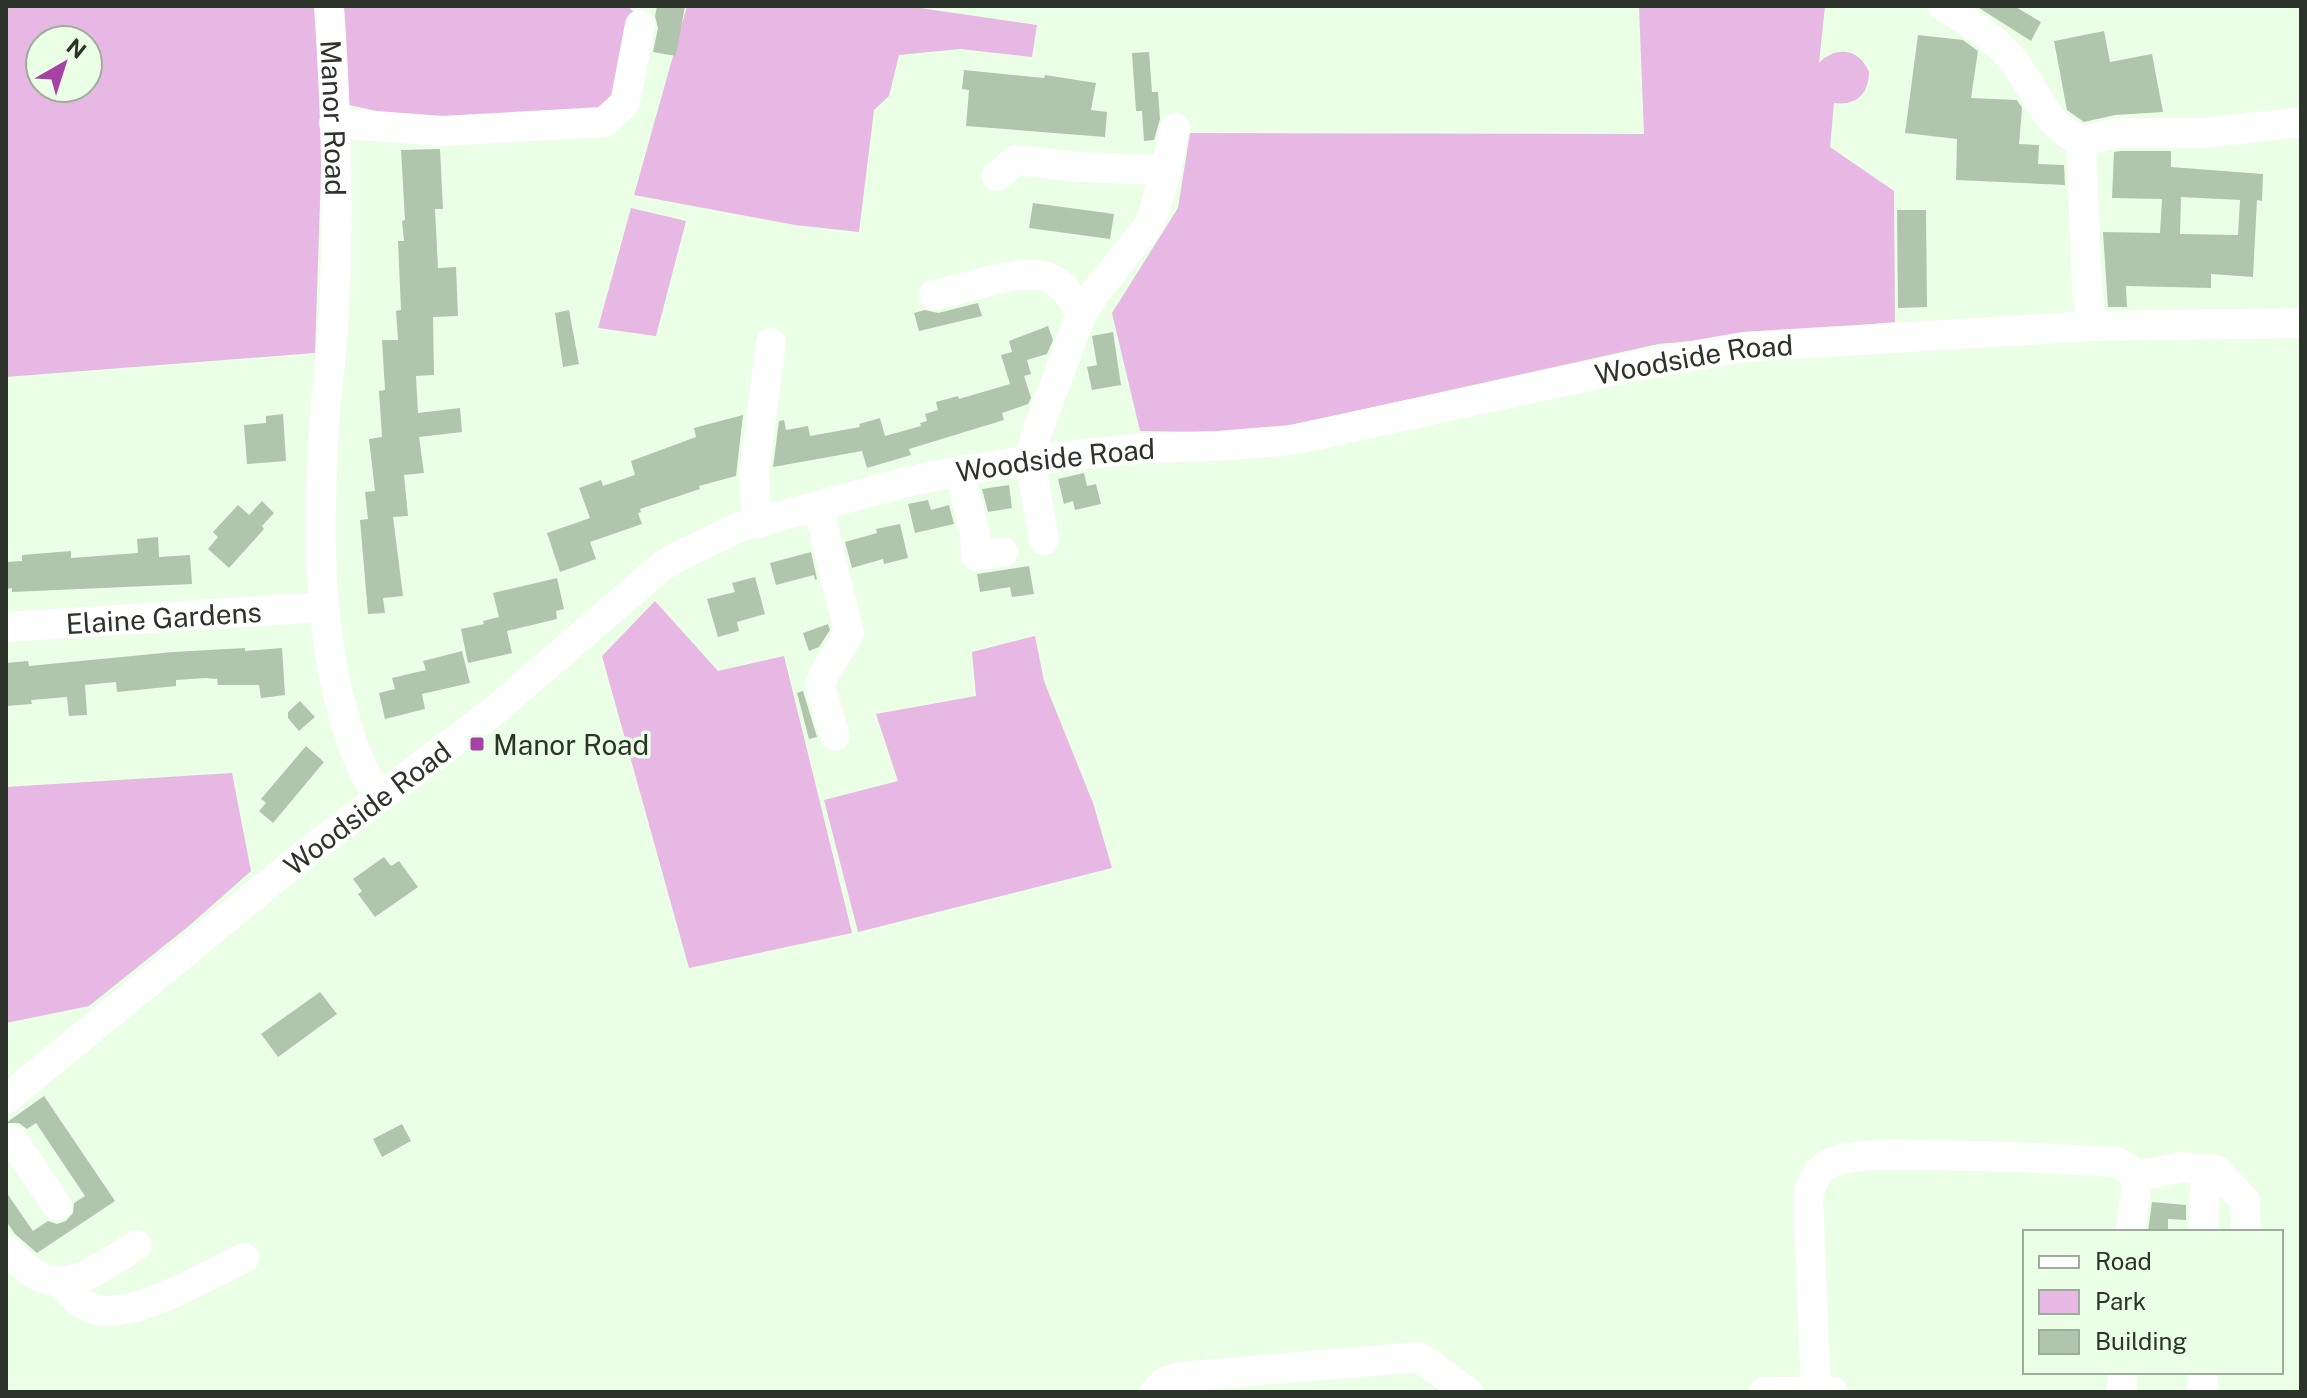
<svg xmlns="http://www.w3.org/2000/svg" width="2307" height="1398" font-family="'Public Sans',sans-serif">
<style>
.green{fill:#e7b8e4;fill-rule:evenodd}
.building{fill:#b1c5ae;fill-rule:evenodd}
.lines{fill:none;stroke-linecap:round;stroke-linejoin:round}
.minor{stroke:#fff;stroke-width:30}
.poi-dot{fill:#a741a6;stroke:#eaffe6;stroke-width:3}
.labels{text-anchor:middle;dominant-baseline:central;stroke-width:7;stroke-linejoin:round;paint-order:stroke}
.street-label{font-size:28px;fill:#2b332a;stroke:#eaffe6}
.poi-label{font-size:28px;fill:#2b332a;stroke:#eaffe6;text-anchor:start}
</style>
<rect width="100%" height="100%" fill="#eaffe6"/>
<path class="green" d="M6,6H315L322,142L315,353L6,377ZM40,40H88V88H40Z
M343,6H627L635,13L616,95L603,114L437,124L349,105Z
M687,6H906L1037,25L1032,57L960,49L899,55L889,96L874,110L859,232L795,225L634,195Z
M1639,6H1825L1819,63C1836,46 1859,48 1869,72C1869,94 1856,106 1834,103L1830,147L1894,191L1895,322L1658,344L1258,433L1140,431L1112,313L1178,208L1190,133L1644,134Z
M631,208L686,221L656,336L598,328Z
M655,601L718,671L784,656L852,933L689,968L602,656Z
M1035,636L1044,681L1093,803L1112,868L858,932L824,800L898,781L876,714L976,696L972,652Z
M232,773L251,871L190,925L89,1006L6,1023V787Z"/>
<path class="building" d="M657,6H685L676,56L653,52L658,28L655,16Z
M1976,6H2014L2041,22L2031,41Z
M2104,31L2110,62L2152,54L2163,112L2115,115L2084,122L2067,110L2054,41Z
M1918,35L1963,40L1978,51L1971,98L2017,100L2022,108L2019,144L2039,145L2038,164L2064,165L2065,185L1956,180L1957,139L1905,133Z
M1149,52L1152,92H1158L1160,119L1154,140L1144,141L1142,111H1136L1132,53Z
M964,70L1044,78L1045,75L1096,83L1091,110L1107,112L1105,137L966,126L969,90L962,89Z
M440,149L443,209H435L438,268L456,267L458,316L433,317L434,375L416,376L418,413L460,408L462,432L419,437L424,473L404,475L408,516L393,517L403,596L383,598L385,613L368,614L360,520L368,519L365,492L375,491L369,439L382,437L379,391L385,390L382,340H398L396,311L401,310L398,241H404L402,221L405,220L401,150Z
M2120,151H2171V167L2263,174L2262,201L2257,200L2253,277L2211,274V288L2126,286L2127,307H2108L2103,232L2160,233L2162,199L2112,198L2114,152ZM2181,197L2240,200L2238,235L2180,234Z
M1033,203L1114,214L1110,239L1029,228Z
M1897,210H1926L1927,307L1898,308Z
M978,303L982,316L919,331L914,313L925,310L938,313Z
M569,310L579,364L563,367L555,313Z
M1048,326L1053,340L1047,354L1027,360L1031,374L1024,376L1031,398L1028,404L1002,413L1004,420L909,449L911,455L867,468L862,451L773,467L779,421L784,420L786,430L808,426L810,436L860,427L859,424L880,418L885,436L921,426L920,423L927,421L925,414L938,410L936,402L958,396L959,399L1010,384L1001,355L1012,352L1009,341Z
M1113,332L1121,385L1092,390L1087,367L1097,365L1092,336Z
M283,414L286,461L247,464L244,425L266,423V416Z
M743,415L736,476L699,486L700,489L640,509L641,512L638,513L642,524L590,542L596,559L560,572L547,533L590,518L579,488L601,480L603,486L635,475L631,461L696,437L694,428Z
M1084,473L1087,486L1096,484L1101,504L1075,510L1073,501L1064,504L1058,479Z
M1009,485L1012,508L988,512L982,489Z
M928,500L931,510L949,505L954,524L915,533L908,504Z
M262,501L274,513L262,526L264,529L229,568L208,549L218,537L213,532L238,505L249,515Z
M900,524L908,558L884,564L883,559L852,568L845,542L877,533L876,529Z
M158,537L159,557L190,555L192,584L12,592V588L6,589V562L22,561V555L71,551V558L138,553L137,539Z
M811,552L817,579L815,580L814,575L776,585L770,563Z
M1029,566L1034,594L1012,597L1010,587L980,592L977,574Z
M755,577L765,614L737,622L739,631L718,637L707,599L735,592L732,583Z
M557,578L564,609L556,611L557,619L507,631L512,653L468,663L461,629L484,624L483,621L499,617L493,593Z
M828,624L830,630L819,647L809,651L803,633Z
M245,648V651L282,648L285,695L261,698L259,685H218L217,679L206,678L176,680V686L117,692L116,682L85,685L87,715L69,716L67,697L31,700L32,704L6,706V663L28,661L29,666L173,652Z
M462,651L470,683L422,694L425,709L385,719L379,693L395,689L392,678L426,670L423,661Z
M803,691L817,737L809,739L797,693Z
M300,701L315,717L299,731L288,718V712Z
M306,746L324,762L273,823L259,811L266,803L261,799Z
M384,857L391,866L399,861L418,887L375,917L358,894L362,891L353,879Z
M320,992L337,1014L278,1057L261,1034Z
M44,1096L115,1201L37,1253L15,1234L6,1221V1192L33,1231L48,1221L57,1224L66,1221L73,1213L74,1203L85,1196L36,1123L27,1129L19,1123H6Z
M402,1124L411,1141L382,1157L373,1139Z
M2152,1202L2186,1205V1220L2168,1219V1232H2148Z"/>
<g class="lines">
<g class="minor">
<path id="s1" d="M329,6C336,107 339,209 334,310C333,344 328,378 325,412C319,509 316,608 340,702C350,737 358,767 379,797"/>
<path d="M1943,6C1966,21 1991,35 2009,56C2037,87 2040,123 2081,141"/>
<path d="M334,123L442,131L604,122L625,103L640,25"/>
<path d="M997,176L1016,160L1078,167L1167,170"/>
<path d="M934,295C952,291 971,286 989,281C1034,270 1060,268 1081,315"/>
<path d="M2092,326L2087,286L2081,141L2118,133H2205L2301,122"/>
<path d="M959,471L975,534L976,556L1003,552"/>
<path d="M818,506L849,633L824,674L820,687L835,736"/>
<path d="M757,523L754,473L771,343"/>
<path d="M1044,540L1030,460L1036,435L1081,315L1096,292L1150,224L1164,179L1175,128"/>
<path id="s2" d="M6,627L323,607"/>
<path id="s3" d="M6,1099L305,854L493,712L661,567L683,554L740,527L903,483L959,471L1030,460L1145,448L1218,446L1292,440L1620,369L1743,347L2092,326L2301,323"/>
<path d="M12,1139L57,1206"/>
<path d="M2130,1232L2138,1176"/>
<path d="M2203,1232L2206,1169"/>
<path d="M6,1249C15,1257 24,1268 35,1274C71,1296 106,1263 137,1245"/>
<path d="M61,1282C71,1293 80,1305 94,1309C133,1321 207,1275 244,1258"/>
<path d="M1155,1392L1165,1382L1180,1377L1419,1357L1468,1392"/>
<path d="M1764,1392H1816"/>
<path d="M1833,1392L1816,1390L1808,1197C1812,1183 1815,1170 1831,1163C1859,1152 1891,1155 1921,1155C1987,1155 2052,1159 2117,1162L2138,1176L2181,1167L2216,1170L2245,1201L2246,1232"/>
<path d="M2121,1392L2123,1372"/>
<path d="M2202,1392L2204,1372"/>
</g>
</g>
<rect class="poi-dot" x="469" y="736" width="16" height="16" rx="4"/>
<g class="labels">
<g class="street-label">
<text stroke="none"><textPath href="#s1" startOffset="112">Manor Road</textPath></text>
<text stroke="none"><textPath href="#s3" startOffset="1904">Woodside Road</textPath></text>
<text stroke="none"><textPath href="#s3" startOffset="1256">Woodside Road</textPath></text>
<text stroke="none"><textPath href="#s2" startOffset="158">Elaine Gardens</textPath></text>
<text stroke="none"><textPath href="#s3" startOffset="464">Woodside Road</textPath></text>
</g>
<g class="poi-label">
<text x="493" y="744">Manor Road</text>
</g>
</g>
<rect width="2307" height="1398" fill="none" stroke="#2b332a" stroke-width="16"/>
<rect x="2023" y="1230" width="260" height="144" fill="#eaffe6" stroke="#9ead9b" stroke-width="2"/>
<rect x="2039" y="1256" width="40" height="12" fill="#ffffff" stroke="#9ead9b" stroke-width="2"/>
<text x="2095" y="1270" font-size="24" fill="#2b332a">Road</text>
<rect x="2039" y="1290" width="40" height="24" fill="#e7b8e4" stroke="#9ead9b" stroke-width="2"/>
<text x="2095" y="1310" font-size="24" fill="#2b332a">Park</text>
<rect x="2039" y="1330" width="40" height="24" fill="#b1c5ae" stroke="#9ead9b" stroke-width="2"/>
<text x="2095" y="1350" font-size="24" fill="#2b332a">Building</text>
<g transform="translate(64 64) rotate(39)"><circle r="38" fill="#eaffe6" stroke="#9ead9b" stroke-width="2"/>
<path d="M0-6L14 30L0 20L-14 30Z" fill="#a741a6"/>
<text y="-12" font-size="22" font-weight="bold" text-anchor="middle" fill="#2b332a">N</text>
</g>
</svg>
